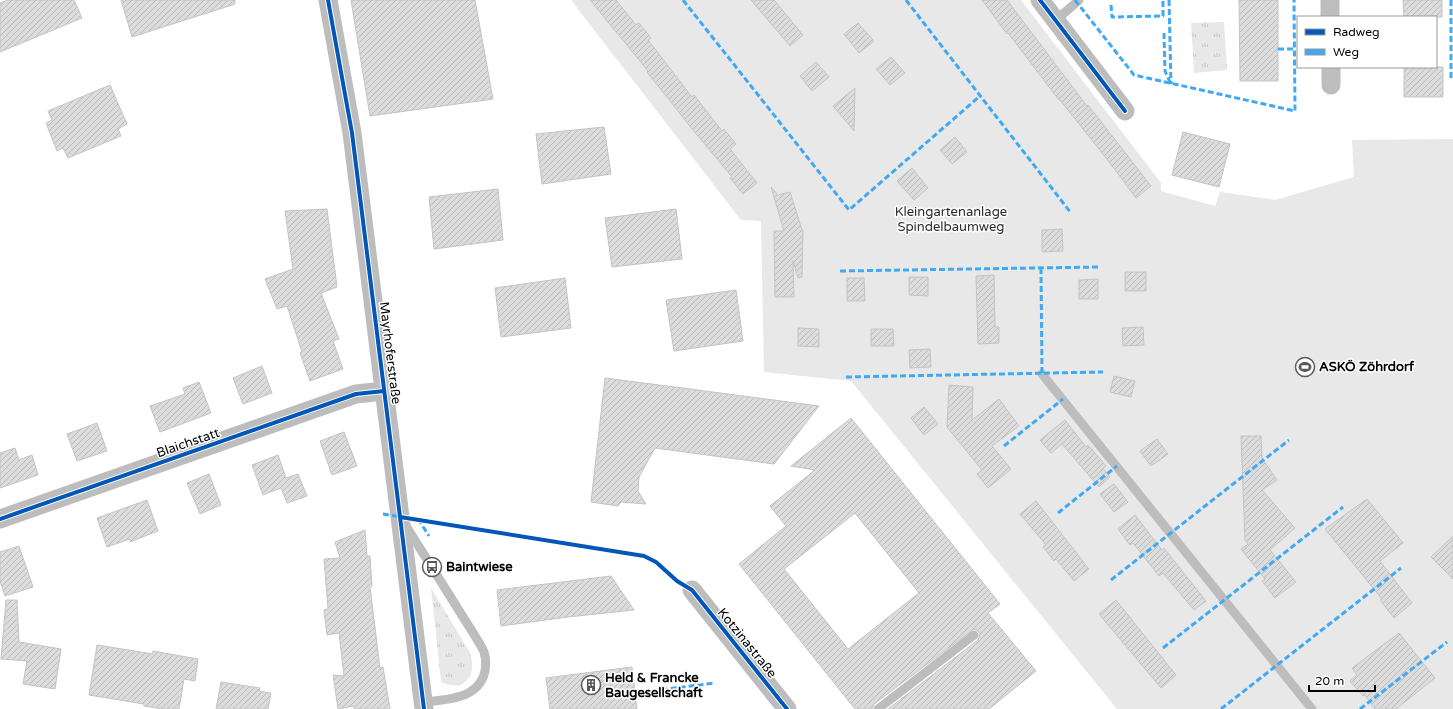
<svg xmlns="http://www.w3.org/2000/svg" width="1453" height="709" font-family="'Varela Round',sans-serif">
<style>
.grass{fill:url(#grass-tufts)}
.garden{fill:#e8e8e8}
.building{fill:url(#building-hatch);stroke:#c4c4c4;fill-rule:evenodd}
.lines{fill:none;stroke-linecap:round;stroke-linejoin:round}
.service{stroke:#bdbdbd;stroke-width:9}
.minor{stroke:#bdbdbd;stroke-width:19}
.quiet{stroke:#3fa9f5;stroke-width:3;stroke-dasharray:6 3;stroke-linecap:butt}
.cycleway-casing{stroke:#fff;stroke-width:6}
.cycleway{stroke:#0057b8;stroke-width:4}
.labels{text-anchor:middle;dominant-baseline:central;stroke-width:3;stroke-linejoin:round;paint-order:stroke}
.park-label{font-size:13px;fill:#2d2d2d;stroke:#fff}
.street-label{font-size:13px;fill:#000;stroke:#fff}
.poi-label{font-size:13px;font-weight:bold;fill:#000;stroke:#fff;text-anchor:start}
</style>
<defs>
<pattern id="grass-tufts" width="24" height="20" patternUnits="userSpaceOnUse"><rect width="24" height="20" fill="#e8e8e8"/><path d="M3 7l-1-3M5 7V3M7 7l1-3M15 17l-1-3M17 17v-4M19 17l1-3" fill="none" stroke="#c5c5c5"/></pattern>
<pattern id="building-hatch" width="6" height="6" patternUnits="userSpaceOnUse"><rect width="6" height="6" fill="#dcdcdc"/><path d="M-1 1l2-2M0 6l6-6M5 7l2-2" fill="none" stroke="#bbb"/></pattern>
</defs>
<rect width="100%" height="100%" fill="#fff"/>
<path class="grass" d="M1224,22L1227,70L1194,73L1191,23Z
M431,588L469,651C479,673 465,694 441,682Z"/>
<path class="garden" d="M571,0H1021L1161,183V191L1215,206L1220,192L1275,200L1354,177L1352,140L1453,139V709H1117L851,381L764,372L761,221L741,220Z"/>
<path class="building" d="M8,0H74L82,18L0,52V3Z
M121,0H235V4L132,37Z
M351,0H475L493,99L370,116Z
M590,0H616L636,25L639,23L651,38L648,40L692,97L694,95L722,131L724,129L736,144L730,149L757,183L743,194L730,178L732,177L693,130L647,72L648,71Z
M751,0H774L803,35L790,46Z
M982,0H1007L1087,106L1088,105L1113,137L1151,186L1136,198L1110,163L1060,100H1059L1008,33L1007,34Z
M1239,0H1278V81H1240Z
M1403,0H1442V17H1404Z
M858,23L874,41L859,53L844,34Z
M891,57L905,73L890,85L876,69Z
M816,62L829,77L812,91L800,76Z
M1404,67H1443V97H1404Z
M110,85L127,124L118,129L121,136L68,158L63,148L57,151L46,123L52,120L48,111Z
M855,88L854,131L833,106Z
M604,127L611,174L542,184L536,134Z
M1183,132L1230,144L1219,187L1172,175Z
M955,137L967,152L952,164L940,150Z
M912,168L928,188L914,200L897,181Z
M771,187L778,195L790,192L802,230H803L802,277L798,278L793,261L794,297H775L774,231H784Z
M498,189L503,240L434,249L429,197Z
M327,209L337,287L321,293L339,339L333,341L343,369L310,381L300,353L302,352L287,306L277,309L265,279L293,269L285,211Z
M676,209L682,259L612,267L605,218Z
M1062,229L1063,251L1042,252V230Z
M1125,272H1146V291H1125Z
M994,275L995,327H999V343L978,344L976,276Z
M909,277H928V296L909,295Z
M565,278L571,328L501,337L495,288Z
M847,278H864L865,301H847Z
M1098,279V299H1079V280Z
M736,290L743,341L674,351L666,300Z
M1143,327L1144,345L1123,346L1122,328Z
M798,328L819,329V347L798,346Z
M871,329H893L894,346H871Z
M930,349L931,367L910,368L909,350Z
M262,366L272,393L243,404L233,378Z
M1114,376L1135,381L1131,397L1110,392Z
M605,378L690,389L819,406L774,464L655,448L639,477L638,491L646,504L621,502L618,506L591,502Z
M199,382L211,413L160,432L150,406L185,394L183,388Z
M949,385L973,387L972,420L999,399L1019,426L992,446L1011,469L988,488L977,474L982,470L947,427Z
M924,407L938,424L924,435L911,418Z
M851,418L1000,604L988,613L1036,671L989,709H888L978,640L980,634L978,631L974,629L874,704L872,709H855L739,564L786,526L770,506L815,470L791,466ZM855,513L919,593L848,649L784,569Z
M1065,420L1086,447L1088,445L1106,466L1103,468L1110,477L1099,487L1062,444L1051,453L1040,440Z
M97,423L107,451L77,461L67,434Z
M344,432L357,466L332,475L320,441Z
M1241,436H1261L1262,458L1277,480L1262,490L1295,528L1270,550L1296,582L1275,598L1262,581L1265,579L1241,549L1248,544L1245,540Z
M1157,439L1168,454L1151,466L1140,451Z
M15,448L19,460L32,455L38,475L0,488V453Z
M278,455L286,478L298,474L307,496L287,503L281,488L263,495L252,465Z
M209,474L221,505L200,514L187,483Z
M1114,484L1128,502L1114,512L1100,494Z
M1367,499L1403,543L1380,561L1412,603L1394,618L1380,600L1382,599L1325,529Z
M147,500L158,531L130,542V539L107,547L97,518Z
M1036,501L1089,569L1074,581L1056,559L1054,561L1043,547L1046,545L1020,514Z
M1135,515L1162,550L1164,548L1206,601L1194,610L1163,573L1159,576L1133,543L1130,545L1118,529Z
M365,530L367,556H370L372,586L370,587L380,668L383,667L390,709H354V706L338,709L333,675L344,676L339,633L327,635L324,610L328,609L324,559L340,558L335,542Z
M1453,536V579L1431,557Z
M19,546L33,587L5,596L0,581V552Z
M611,576L634,610L568,617L501,626L497,590Z
M6,600H17L19,642L61,649L55,689L23,684L27,661L1,659Z
M1116,600L1176,675L1161,688L1099,614Z
M1399,633L1435,678L1396,709H1375L1365,695L1363,696L1350,681L1357,675L1352,668Z
M97,645L153,654V651L198,659L195,681L184,679L179,709H163L144,706V704L89,695Z
M632,667L637,709H550L546,678Z
M221,682L260,688L259,691L271,693L268,709H216Z"/>
<g class="lines">
<path class="service" d="M1055,21L1079,0
M1042,374L1312,709
M406,526L475,636C478,641 482,647 484,652C486,658 486,665 485,671C479,699 447,700 423,702
M878,709L974,635"/>
<path class="minor" d="M328,0L352,133L424,709
M1040,0L1125,111
M1330,0V17
M1331,67V85
M0,519L356,394L384,391
M692,590L787,709"/>
<path class="quiet" d="M683,0L849,210L980,96
M906,0L1071,213
M1075,0L1134,75L1295,111L1294,0
M1169,0L1171,84
M1451,0V80
M1111,5L1112,17L1163,16V0
M1164,33L1165,71L1170,82
M1278,49H1294
M1041,268L1042,374
M840,271L1099,267
M846,377L1103,372
M1004,446L1063,399
M1058,513L1117,466
M383,514L402,517
M418,519L429,536
M1111,580L1289,440
M1163,648L1343,507
M635,693L715,683
M1221,709L1401,568
M1360,709L1447,642"/>
<g class="cycleway-casing">
<path id="cycleway" d="M328,0L352,133L424,709
M1040,0L1125,111
M400,517L644,556L656,562L677,581L692,590L787,709
M0,519L356,394L384,391"/>
</g>
<use href="#cycleway" class="cycleway"/>
</g>
<defs>
<g id="stadium-ring" transform="scale(1)"><circle r="9.5" fill="#fff" stroke="#595959" stroke-width="1.5"/><path d="M0-5a6.5 5 0 1 0 0 10a6.5 5 0 1 0 0-10ZM-3.5-1.8h7v3.6h-7Z" fill="#595959"/></g>
<g id="bus-ring" transform="scale(1)"><circle r="9.5" fill="#fff" stroke="#595959" stroke-width="1.5"/><path d="M-5-6H5V4H4V6H2V4H-2V6H-4V4H-5ZM-3.5-4V0h7V-4ZM-3.5 1.2v1.5H-2V1.2ZM2 1.2v1.5H3.5V1.2Z" fill="#595959"/></g>
<g id="building-ring" transform="scale(1)"><circle r="9.5" fill="#fff" stroke="#595959" stroke-width="1.5"/><path d="M-4-6H4V6H1V3H-1V6H-4ZM-2.5-4.3h1.7v1.8h-1.7ZM.8-4.3h1.7v1.8H.8ZM-2.5-1h1.7V.8h-1.7ZM.8-1h1.7V.8H.8Z" fill="#595959"/></g>
</defs>
<g fill-rule="evenodd">
<use href="#stadium-ring" x="1305" y="367"/>
<use href="#bus-ring" x="432" y="567"/>
<use href="#building-ring" x="591" y="685"/>
</g>
<g class="labels">
<g class="park-label">
<text x="951" y="212">Kleingartenanlage<tspan x="951" dy="15">Spindelbaumweg</tspan></text>
</g>
<g class="street-label">
<text transform="translate(390 353) rotate(83)">Mayrhoferstraße</text>
<text transform="translate(188 443) rotate(-19)">Blaichstatt</text>
<text transform="translate(747 643) rotate(51)">Kotzinastraße</text>
</g>
<g class="poi-label">
<text x="1319" y="367">ASKÖ Zöhrdorf</text>
<text x="446" y="567">Baintwiese</text>
<text x="605" y="678">Held &amp; Francke<tspan x="605" dy="15">Baugesellschaft</tspan></text>
</g>
</g>
<rect x="1297" y="16" width="140" height="52" fill="#ffffff" stroke="#999999"/>
<rect x="1305" y="29" width="20" height="6" fill="#0057b8" stroke="#999999"/>
<text x="1333" y="36" font-size="12" fill="#000000">Radweg</text>
<rect x="1305" y="49" width="20" height="6" fill="#3fa9f5" stroke="#999999"/>
<text x="1333" y="56" font-size="12" fill="#000000">Weg</text>
<path d="M1309 685v6h66v-6" fill="none" stroke="#000000" stroke-width="2"/>
<text x="1315" y="685" font-size="12" fill="#000000" stroke="#ffffff" stroke-width="3" paint-order="stroke">20 m</text>
</svg>
